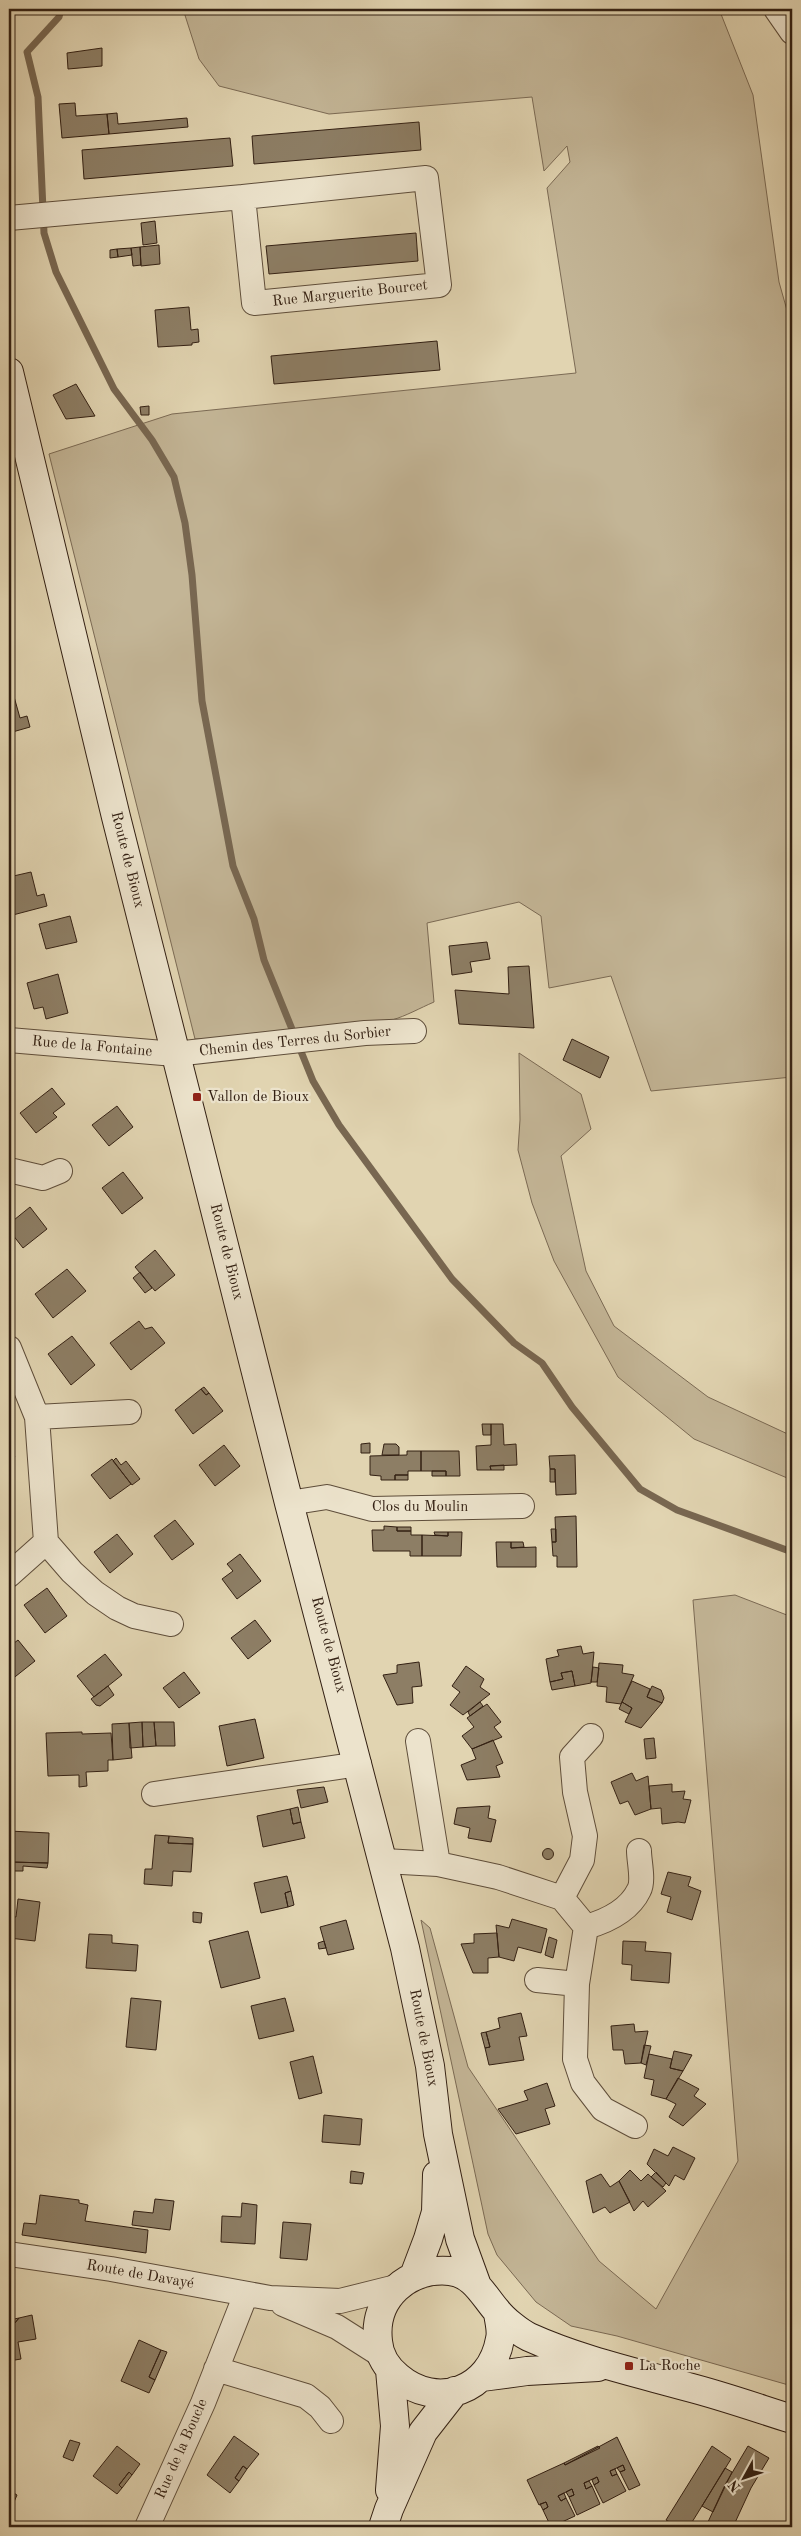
<svg xmlns="http://www.w3.org/2000/svg" width="801" height="2536" font-family="'Old Standard TT',serif">
<style>
.green{fill:#c3b596;stroke:#7b6a54}
.lines{fill:none;stroke-linecap:round;stroke-linejoin:round}
.stream{stroke:#786751;stroke-width:7}
.building{fill:#8d7e65;stroke:#332013}
.street-casing{stroke:#5e4d3a;stroke-width:26}
.secondary-casing{stroke:#332013;stroke-width:30}
.street{stroke:#ece3cc;stroke-width:24}
.secondary{stroke:#ece3cc;stroke-width:28}
.poi-dot{fill:#8f2418;stroke:#ece3cc;stroke-width:2}
.labels{text-anchor:middle;dominant-baseline:central;stroke-width:4.5;stroke-linejoin:round;paint-order:stroke}
.street-label{font-size:15px;fill:#332013;stroke:#ece3cc}
.poi-label{font-size:15px;fill:#332013;stroke:#ece3cc;text-anchor:start}
</style>
<rect width="100%" height="100%" fill="#e1d4b1"/>
<filter id="stains"><feTurbulence type="fractalNoise" baseFrequency=".004" numOctaves="4"/><feColorMatrix values="0 0 0 0 .2 0 0 0 0 .09 0 0 0 0 .02 0 0 0 .5 -.17"/></filter>
<radialGradient id="worn" r=".72"><stop offset=".6" stop-color="#630" stop-opacity="0"/><stop offset="1" stop-color="#630" stop-opacity=".3"/></radialGradient>
<path class="green" d="M183,9H719L753,95L779,282L792,328V1077L651,1091L611,976L549,988L541,916L519,902L427,923L434,1002C420,1008 406,1016 392,1020C329,1038 260,1038 195,1039L49,454L172,414L576,373L547,188L570,162L567,146L544,171L532,97L329,114L219,86L199,59Z
M519,1053L581,1094L591,1129L561,1156L586,1271L614,1326L708,1397L792,1436V1480L694,1439L618,1377L554,1261L532,1203L518,1150L520,1120Z
M735,1595L792,1617V2386L617,2336L571,2326L536,2302L497,2255L488,2234L421,1920L430,1928L468,2067L599,2261L656,2309L738,2161L693,1600Z"/>
<g class="lines">
<path class="stream" d="M61,9L59,17L27,52L38,97L44,233L56,272L114,389L152,440L174,477L185,523L192,575L202,701L233,866L254,919L264,960L313,1081L339,1125L452,1279L514,1343L542,1363L572,1407L640,1489L677,1510L792,1552"/>
</g>
<path class="building" d="M102,48V66L68,69L67,53Z
M75,103L76,116L107,114L109,134L62,138L59,104Z
M117,113L118,124L187,118L188,127L109,134L107,114Z
M419,122L421,150L254,164L252,136Z
M230,138L233,166L84,179L82,150Z
M155,221L157,243L143,245L141,223Z
M416,233L418,261L269,274L266,246Z
M159,245L160,264L141,266L140,247Z
M140,247L141,265L133,266L131,248Z
M131,248L132,255L118,257L117,249Z
M117,249L118,257L110,258V250Z
M189,307L191,330L198,329L199,342L192,343V345L158,347L155,310Z
M437,341L440,370L274,384L271,356Z
M76,384L95,416L66,419L53,395Z
M149,406V415H141L140,407Z
M13,693L20,718L27,716L30,727L9,733V694Z
M31,872L37,896L44,894L47,906L9,916V877Z
M70,916L77,942L46,949L39,924Z
M487,942L490,959L470,962L472,972L452,975L449,946Z
M529,966L534,1028L459,1024L455,990L509,994L508,967Z
M58,974L68,1013L46,1019L43,1007L34,1009L27,983Z
M572,1039L609,1057L600,1078L563,1060Z
M52,1088L65,1104L53,1113L57,1117L36,1133L20,1113Z
M117,1106L133,1127L109,1146L92,1125Z
M123,1172L143,1198L122,1214L102,1188Z
M30,1207L47,1229L23,1248L9,1230V1224Z
M155,1250L175,1275L155,1291L135,1267Z
M67,1269L86,1291L53,1318L35,1294Z
M140,1272L152,1288L145,1293L133,1278Z
M139,1321L145,1329L152,1327L165,1343L131,1370L110,1343Z
M72,1336L95,1365L71,1385L48,1354Z
M204,1387L209,1393L206,1395L201,1389Z
M201,1389L206,1395L209,1393L223,1411L193,1434L175,1410Z
M482,1424H491V1435H483Z
M491,1424H503L504,1445L516,1444L517,1465L490,1466L491,1470H477L476,1446L491,1445Z
M370,1443V1453H361V1444Z
M384,1444H396L399,1447V1455H382Z
M224,1445L240,1466L215,1486L199,1465Z
M9,1449L15,1457L9,1462Z
M407,1451H421V1471H408V1475H395V1480H381V1476L370,1475V1456L407,1455Z
M421,1451H459L460,1476H446V1471H421Z
M575,1455L576,1494L556,1495L555,1469H550L549,1456Z
M116,1458L121,1465L126,1461L140,1479L132,1485L113,1461Z
M112,1459L131,1484L110,1499L91,1475Z
M504,1465V1470H491L490,1466Z
M550,1469H555V1482H550Z
M432,1471H446V1476H432Z
M395,1475H408V1480H395Z
M576,1516L577,1567H557V1556H553L552,1542H556L555,1517Z
M175,1520L194,1544L172,1560L154,1536Z
M384,1526L397,1527V1531H411V1535H422V1556H410V1551H373L372,1530H384Z
M397,1527H411V1531H397Z
M551,1529H556V1542H552Z
M434,1532H448V1536L435,1535Z
M448,1532H462L461,1556H422V1535L448,1536Z
M117,1534L133,1554L110,1573L94,1552Z
M496,1542H511V1548L536,1547V1567H497Z
M511,1542H523L524,1547L511,1548Z
M240,1554L261,1581L237,1599L222,1579L233,1571L227,1564Z
M47,1588L67,1616L45,1633L24,1605Z
M255,1620L271,1641L248,1659L231,1638Z
M18,1640L35,1661L11,1680L9,1647Z
M581,1646L583,1654L594,1652L591,1683L575,1686L572,1671L561,1673L563,1679L550,1682L546,1659L559,1656L557,1650Z
M105,1654L122,1675L94,1697L77,1676Z
M419,1662L422,1686L412,1687L413,1703L397,1705L383,1675L397,1673V1665Z
M599,1663L623,1665L622,1673L634,1675L621,1704L606,1702L607,1687L597,1686Z
M466,1666L484,1679L480,1687L490,1694L463,1715L450,1705L460,1692L452,1686Z
M593,1667L599,1668L597,1682H591Z
M572,1671L575,1686L552,1690L550,1682L563,1679L561,1673Z
M184,1672L200,1693L179,1708L163,1688Z
M632,1681L650,1689L647,1697L662,1703L641,1728L625,1722L632,1708L622,1702Z
M108,1686L114,1695L100,1706L96,1705L91,1699Z
M652,1686L661,1690L664,1698L662,1703L647,1697Z
M480,1702L483,1706L470,1716L468,1712Z
M622,1702L632,1708L629,1714L619,1709Z
M487,1704L501,1722L494,1727L502,1737L472,1749L462,1736L474,1727L467,1718Z
M255,1719L264,1758L227,1766L219,1726Z
M142,1722H154L156,1746L143,1747Z
M142,1722L143,1747L130,1748L129,1723Z
M154,1722H174L175,1746H156Z
M129,1723L132,1758L113,1760L112,1724Z
M82,1732V1734L111,1733L113,1760H108V1771L86,1772L87,1786L79,1787V1775L48,1776L46,1733Z
M654,1738L656,1758L646,1759L644,1739Z
M493,1740L503,1763L496,1766L500,1777L467,1780L461,1765L476,1759L472,1749Z
M632,1773L636,1781L648,1776L651,1809L635,1815L628,1801L620,1804L611,1782Z
M672,1784V1792L685,1791L683,1799L691,1800L685,1823L678,1822L662,1824L661,1808L651,1809L649,1786Z
M324,1787L328,1802L301,1808L297,1790Z
M490,1806L488,1818L496,1820L491,1842L468,1838L470,1828L454,1824L457,1808Z
M298,1807L301,1822L293,1824L290,1809Z
M290,1809L293,1824L301,1822L305,1838L263,1847L257,1816Z
M9,1831L49,1833L48,1863L11,1862L9,1870Z
M155,1835L169,1836L168,1843L193,1844L191,1872L173,1871L172,1886L144,1884L145,1869H152Z
M169,1836L193,1838V1844L168,1843Z
M542.5 1854a5.5 5.5 0 1 1 11 0a5.5 5.5 0 1 1-11 0Z
M11,1862L48,1863L47,1868L23,1866V1871H10Z
M668,1872L691,1877L688,1886L701,1891L692,1920L667,1912L671,1897L661,1894Z
M287,1876L291,1891L285,1893L288,1907L261,1913L254,1883Z
M291,1891L294,1905L288,1907L285,1893Z
M18,1899L40,1902L35,1941L9,1938V1916L16,1917Z
M193,1912L202,1913L201,1923L193,1922Z
M512,1919L547,1929L541,1953L518,1947L514,1961L499,1957L496,1925L509,1928Z
M346,1920L354,1949L328,1955L320,1927Z
M248,1931L260,1978L221,1988L209,1941Z
M497,1933L499,1957L488,1958V1973H473L461,1944L474,1943V1934Z
M89,1934L112,1935V1943L138,1945L136,1971L86,1968Z
M549,1937L557,1940L553,1958L545,1955Z
M324,1941L326,1948L319,1949L318,1943Z
M623,1941L646,1942L645,1951L671,1953L669,1983L631,1980L632,1965L622,1964Z
M131,1998L161,2001L156,2050L126,2047Z
M285,1998L294,2031L259,2039L251,2006Z
M521,2013L527,2036L519,2037L524,2060L489,2065L485,2048L490,2047L486,2032L500,2028L498,2018Z
M634,2024L635,2032L648,2031L641,2063L625,2064L623,2050H613L611,2026Z
M486,2032L490,2047L485,2048L481,2033Z
M644,2045L651,2046L646,2065L641,2063Z
M674,2051L692,2055L683,2071L670,2068Z
M649,2054L672,2059L670,2068L683,2071L666,2099L651,2095L654,2080L644,2078Z
M313,2056L322,2093L299,2099L290,2062Z
M678,2078L699,2089L694,2096L706,2104L683,2126L669,2117L676,2104L666,2099Z
M547,2083L555,2106L545,2109L550,2124L516,2134L498,2109L528,2100L524,2091Z
M324,2115L362,2119L360,2145L322,2142Z
M673,2147L695,2158L684,2180L675,2175L669,2186L647,2164L654,2149L668,2156Z
M630,2170L641,2181L648,2174L666,2191L648,2207L643,2201L634,2211L619,2181Z
M351,2171L364,2173L362,2184L350,2183Z
M656,2172L666,2183L663,2187L651,2177Z
M601,2174L610,2187L619,2181L630,2202L610,2213L605,2207L593,2213L586,2181Z
M40,2195L79,2200V2203L88,2205L85,2221L148,2230L146,2253L22,2235L24,2223L36,2224Z
M155,2199L174,2201L170,2230L132,2225L134,2211L153,2213Z
M242,2203L257,2205L255,2244L221,2242L222,2216L241,2217Z
M283,2222L311,2224L307,2260L280,2258Z
M32,2315L36,2339L18,2342L21,2359L9,2361V2325L14,2324L19,2318Z
M19,2318L14,2324L9,2325V2320Z
M139,2340L161,2350L149,2377L155,2380L149,2393L121,2381Z
M161,2350L167,2352L155,2380L149,2377Z
M234,2436L259,2454L247,2469L243,2466L235,2478L239,2481L230,2493L207,2475Z
M617,2437L640,2485L629,2490L620,2472L625,2470L623,2465L610,2471L612,2476L617,2474L626,2491L603,2503L594,2485L599,2482L597,2477L584,2483L586,2489L592,2486L600,2504L577,2515L569,2497L574,2495L572,2489L558,2496L561,2501L566,2498L575,2516L551,2527L543,2510L548,2507L546,2502L539,2505L527,2480L564,2463L565,2465Z
M70,2440L80,2443L73,2461L63,2457Z
M117,2446L140,2464L132,2475L129,2472L119,2485L122,2488L117,2494L93,2476Z
M598,2446L600,2448L565,2465L564,2463Z
M712,2446L731,2459L689,2527H679L666,2520Z
M748,2446L769,2458L751,2488L733,2527H720L708,2522L726,2483Z
M623,2465L625,2470L620,2472L617,2468Z
M243,2466L247,2469L239,2481L235,2478Z
M725,2468L732,2472L713,2512L702,2506Z
M615,2469L617,2474L612,2476L610,2471Z
M129,2472L132,2475L122,2488L119,2485Z
M597,2477L599,2482L594,2485L592,2480Z
M589,2481L592,2486L586,2489L584,2483Z
M572,2489L574,2495L569,2497L566,2492Z
M9,2490L17,2495L14,2502L9,2499Z
M564,2493L566,2498L561,2501L558,2496Z
M9,2499L14,2502L9,2512Z
M546,2502L548,2507L543,2510L540,2504Z"/>
<g class="lines">
<g class="street-casing">
<path id="street" d="M776,9L792,32
M9,218L243,197L254,303L439,285L426,178L243,197
M9,1040L175,1054L365,1033L414,1031
M9,1170L43,1178L60,1171
M9,1348L37,1417L46,1542L72,1572L95,1593L117,1608L134,1616L171,1624
M37,1417L129,1412
M289,1503L327,1497L372,1509L522,1506
M9,1575L46,1542
M591,1736L572,1757L575,1792L585,1836L582,1860L562,1898L586,1927L577,1984L575,2059L583,2083L603,2109L635,2126
M418,1741L438,1864L498,1877L562,1898
M154,1794L359,1764
M384,1861L438,1864
M586,1927C607,1921 629,1911 639,1890C644,1881 639,1861 639,1851
M537,1980L577,1984
M9,2254L111,2269L270,2298L340,2301L396,2287
M283,2304L337,2327L381,2355
M216,2369L306,2396L320,2407L331,2421
M147,2527L203,2403L246,2294"/>
</g>
<g class="secondary-casing">
<path id="secondary" d="M9,372L116,817L289,1503L405,1948L430,2066L438,2134L460,2239L476,2283
M414,2276L428,2239L436,2212L437,2175
M498,2313C499,2321 502,2331 500,2339C491,2391 437,2410 398,2377C387,2368 379,2355 378,2341C373,2298 408,2267 450,2271C474,2274 483,2295 497,2311C504,2320 519,2332 529,2337C580,2360 634,2372 688,2387C723,2396 757,2408 792,2419
M390,2370L395,2426L390,2490
M482,2377L527,2371L598,2367
M383,2527L389,2509L423,2432L455,2391"/>
</g>
<use href="#street" class="street"/>
<use href="#secondary" class="secondary"/>
</g>
<g class="poi-dot">
<rect x="192" y="1092" width="10" height="10" rx="2.5"/>
<rect x="624" y="2361" width="10" height="10" rx="2.5"/>
</g>
<g class="labels">
<g class="street-label">
<text transform="translate(350 294) rotate(-6)">Rue Marguerite Bourcet</text>
<text transform="translate(127 860) rotate(76)">Route de Bioux</text>
<text transform="translate(295 1042) rotate(-6)">Chemin des Terres du Sorbier</text>
<text transform="translate(92 1047) rotate(5)">Rue de la Fontaine</text>
<text transform="translate(226 1252) rotate(76)">Route de Bioux</text>
<text x="420" y="1507">Clos du Moulin</text>
<text transform="translate(328 1645) rotate(75)">Route de Bioux</text>
<text transform="translate(423 2038) rotate(79)">Route de Bioux</text>
<text transform="translate(140 2275) rotate(10)">Route de Davayé</text>
<text transform="translate(182 2449) rotate(-66)">Rue de la Boucle</text>
</g>
<g class="poi-label">
<text x="207" y="1097">Vallon de Bioux</text>
<text x="639" y="2366">La Roche</text>
</g>
</g>
<rect width="801" height="2536" fill="none" stroke="#e1d4b1" stroke-width="30"/>
<rect x="10" y="10" width="781" height="2516" fill="none" stroke="#332013" stroke-width="2.5"/>
<rect x="15" y="15" width="771" height="2506" fill="none" stroke="#332013"/>
<g transform="translate(744 2478) rotate(230)" stroke="#ece3cc" stroke-width="4" paint-order="stroke">
<path d="M0-4L9 19L0 12L-9 19Z" fill="#332013"/>
<text y="-8" font-size="14" font-weight="bold" text-anchor="middle" fill="#332013">N</text>
</g>
<rect width="100%" height="100%" filter="url(#stains)"/>
<rect width="100%" height="100%" fill="url(#worn)"/>
</svg>
